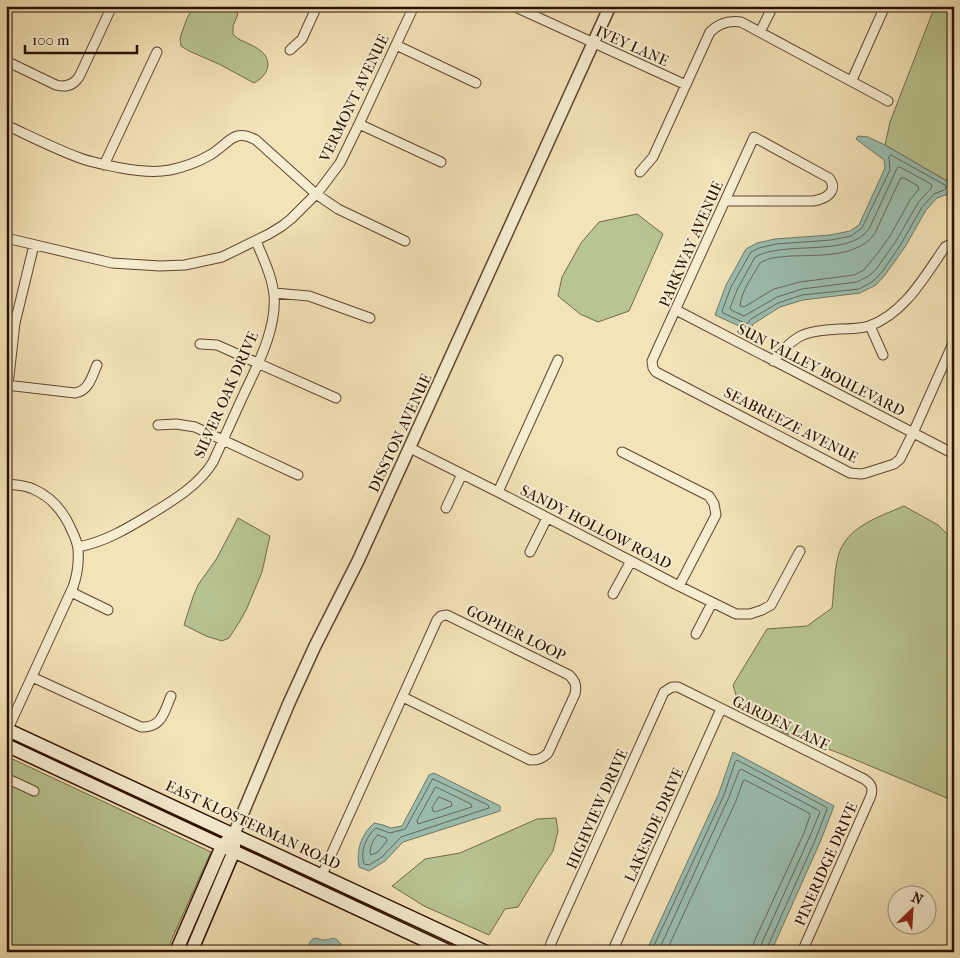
<svg xmlns="http://www.w3.org/2000/svg" width="960" height="958" font-family="'IM FELL French Canon',serif">
<style>
.green{fill:#b8c491;stroke:#726a48}
.water{fill:#9bbeb0;stroke:#6e786a}
.lines{fill:none;stroke-linecap:round;stroke-linejoin:round}
.shore{stroke:#636758;stroke-width:1}
.minor-casing{stroke:#5d452e;stroke-width:11}
.tertiary-casing{stroke:#5d452e;stroke-width:14}
.secondary-casing{stroke:#2b1000;stroke-width:15}
.minor{stroke:#f7edd1;stroke-width:9}
.tertiary{stroke:#f7edd1;stroke-width:11}
.secondary{stroke:#f7edd1;stroke-width:12}
.labels{text-anchor:middle;dominant-baseline:central;stroke-width:4;stroke-linejoin:round;paint-order:stroke}
.street-label{font-size:15px;fill:#2b1000;stroke:#f7edd1}
</style>
<rect width="100%" height="100%" fill="#f3e3b8"/>
<filter id="stains"><feTurbulence type="fractalNoise" baseFrequency=".004" numOctaves="4"/><feColorMatrix values="0 0 0 0 .2 0 0 0 0 .09 0 0 0 0 .02 0 0 0 .5 -.17"/></filter>
<radialGradient id="worn" r=".72"><stop offset=".6" stop-color="#630" stop-opacity="0"/><stop offset="1" stop-color="#630" stop-opacity=".3"/></radialGradient>
<path class="green" d="M935,6H954V185L885,145L890,122Z
M226,7L233,10L238,14L233,26V34C236,37 239,40 243,41C253,46 268,51 268,65C267,74 261,79 254,83L219,64L189,51L181,46L180,38L187,18L192,10L201,8Z
M637,214L663,234L629,311L598,322L580,314L558,296L562,277L581,243L599,222Z
M904,506L938,525L954,541V801L844,755L785,733L740,709L733,685L767,629L807,626L832,608C834,591 834,573 838,557C845,527 879,517 904,506Z
M238,518L270,536L262,572L247,608L240,621L229,638L222,641L206,636L184,625L193,597L198,585L217,558Z
M6,756L211,852L166,952H6Z
M556,818L558,831L553,851L536,877L518,907L505,909L489,935L424,906L392,886L425,859L460,853L537,819Z"/>
<path class="water" d="M858,136L868,137L885,145L950,183L954,185V192L937,198L926,210L905,247L885,275L876,285L860,293L803,300L780,307L753,324L750,331L715,315L726,285L746,249L757,243L775,239L830,235L850,231L859,225L885,168L884,160L856,139Z
M733,752L834,806L821,840L771,952H646L719,793Z
M434,773L500,806V811L403,842L385,861L369,871L359,867C356,850 361,835 374,823L383,825L391,828L402,826L429,775Z
M315,938C316,938 322,940 323,940C333,940 332,934 341,944L340,952H308C308,945 309,941 315,938Z"/>
<g class="lines">
<path class="shore" d="M891,155L945,185L946,188L944,190L934,194L922,207L901,244L882,272L872,282L859,289L802,295L778,303L751,319L747,324L723,313L722,311L731,287L751,252L759,248L776,244L831,240L851,236L862,228L890,170L889,157Z
M898,167H900L931,184L932,187L918,203L896,241L877,268L869,276L857,282L802,289L777,297L744,316L731,310L730,308L737,290L755,257C785,240 849,258 869,229Z
M901,178H904L918,186L919,189L910,200L890,236L880,250L864,270L854,275L800,282L774,289L744,307L740,306C741,291 753,276 760,263C769,257 781,257 791,256C817,255 859,258 875,233Z
M433,779L488,805L489,808L401,837L382,857L369,865L364,864C360,852 366,836 376,828L390,833L405,829Z
M436,787L471,804L472,807L418,824L417,821Z
M439,797L451,802L452,806L435,812L433,811L432,808Z
M378,835L386,838L387,841L378,852L371,855L370,853C370,847 373,839 378,835Z
M651,952L724,795L735,762L737,760L826,807L827,809L816,838L767,948V952
M658,952L729,797L739,771L741,769L818,810L820,812L810,836L761,945L760,952
M666,952L736,801L743,781L745,780L809,813L810,816L804,833L754,942L753,952"/>
<g class="minor-casing">
<path id="minor" d="M513,6L686,85
M6,13L9,6
M760,32L773,6
M396,45L476,83
M290,50L302,39L317,6
M6,61L56,85C67,88 75,84 80,75L112,6
M852,80L885,6
M359,124L441,162
M6,125C30,136 55,149 80,158C93,163 107,165 121,168C137,171 154,173 170,170C184,167 198,162 210,155C228,145 233,127 256,140L316,194L338,209L405,241
M104,165L157,52
M640,172L653,157L710,32C719,23 729,20 741,22L888,101
M725,201H813C826,199 839,191 829,178L754,137L652,361L653,368L656,372L850,473L861,474L866,473L894,464L900,459L913,433L954,341
M6,238L112,263L160,266L185,265L222,257L269,234L282,226L291,219L319,191L340,163L359,124L414,6
M274,293L309,296L370,318
M676,310L954,454
M870,326L883,355
M200,344L217,345L336,398
M773,361C796,334 804,331 839,329C849,329 859,329 869,326C904,314 925,276 945,247L949,245L954,246
M6,385L75,393C89,391 92,376 97,365
M8,385L15,323L34,245
M158,425L176,424L195,427L298,475
M410,448L498,492L679,586L736,614H750L762,610L771,605L800,551
M622,452L709,496L714,504L716,515L679,586
M6,484C15,485 25,485 33,489C52,497 64,512 72,531C75,537 77,542 78,549C79,562 77,576 73,587L6,733
M498,492L558,360
M446,508L462,474
M78,547C105,542 128,528 151,514C174,500 199,485 213,462C223,440 233,418 243,396C257,366 277,329 274,295C272,276 263,258 256,241
M530,552L547,518
M71,592L108,610
M613,594L631,561
M696,634L712,603
M32,677L141,727C162,728 164,712 171,696
M6,778L34,791
M322,875L437,620L441,616L447,615L569,675C575,681 577,685 575,694L548,753C542,759 538,760 530,760L403,697
M552,952L550,948L551,943L664,692L672,687H678L864,779C872,784 874,789 870,798L802,952
M612,952L721,709"/>
</g>
<g class="tertiary-casing">
<path id="tertiary" d="M234,834L289,703L315,646L358,561L610,6"/>
</g>
<g class="secondary-casing">
<path id="secondary" d="M6,729L486,952
M6,745L450,952
M176,952L222,846L227,841
M191,952L234,851V844"/>
</g>
<use href="#minor" class="minor"/>
<use href="#tertiary" class="tertiary"/>
<use href="#secondary" class="secondary"/>
</g>
<g class="labels">
<g class="street-label">
<text transform="translate(632 46) rotate(24)">IVEY LANE</text>
<text transform="translate(354 98) rotate(-64)">VERMONT AVENUE</text>
<text transform="translate(691 244) rotate(-66)">PARKWAY AVENUE</text>
<text transform="translate(821 370) rotate(27)">SUN VALLEY BOULEVARD</text>
<text transform="translate(226 395) rotate(-66)">SILVER OAK DRIVE</text>
<text transform="translate(791 425) rotate(27)">SEABREEZE AVENUE</text>
<text transform="translate(400 433) rotate(-65)">DISSTON AVENUE</text>
<text transform="translate(596 527) rotate(27)">SANDY HOLLOW ROAD</text>
<text transform="translate(516 633) rotate(26)">GOPHER LOOP</text>
<text transform="translate(781 723) rotate(26)">GARDEN LANE</text>
<text transform="translate(597 809) rotate(-66)">HIGHVIEW DRIVE</text>
<text transform="translate(253 825) rotate(25)">EAST KLOSTERMAN ROAD</text>
<text transform="translate(654 825) rotate(-66)">LAKESIDE DRIVE</text>
<text transform="translate(826 864) rotate(-66)">PINERIDGE DRIVE</text>
</g>
</g>
<rect width="960" height="958" fill="none" stroke="#f3e3b8" stroke-width="25"/>
<rect x="8" y="8" width="945" height="943" fill="none" stroke="#2b1000" stroke-width="2.5"/>
<rect x="12" y="12" width="935" height="933" fill="none" stroke="#2b1000"/>
<g transform="translate(912 910) rotate(25)"><circle r="24" fill="#f7edd1" stroke="#a5957d"/>
<path d="M0-4L9 19L0 12L-9 19Z" fill="#8f2418"/>
<text y="-8" font-size="14" font-weight="bold" text-anchor="middle" fill="#2b1000">N</text>
</g>
<path d="M25 45v8h112v-8" fill="none" stroke="#2b1000" stroke-width="2.5"/>
<text x="32" y="45" font-size="15" fill="#2b1000" stroke="#f7edd1" stroke-width="4" paint-order="stroke">100 m</text>
<rect width="100%" height="100%" filter="url(#stains)"/>
<rect width="100%" height="100%" fill="url(#worn)"/>
</svg>
